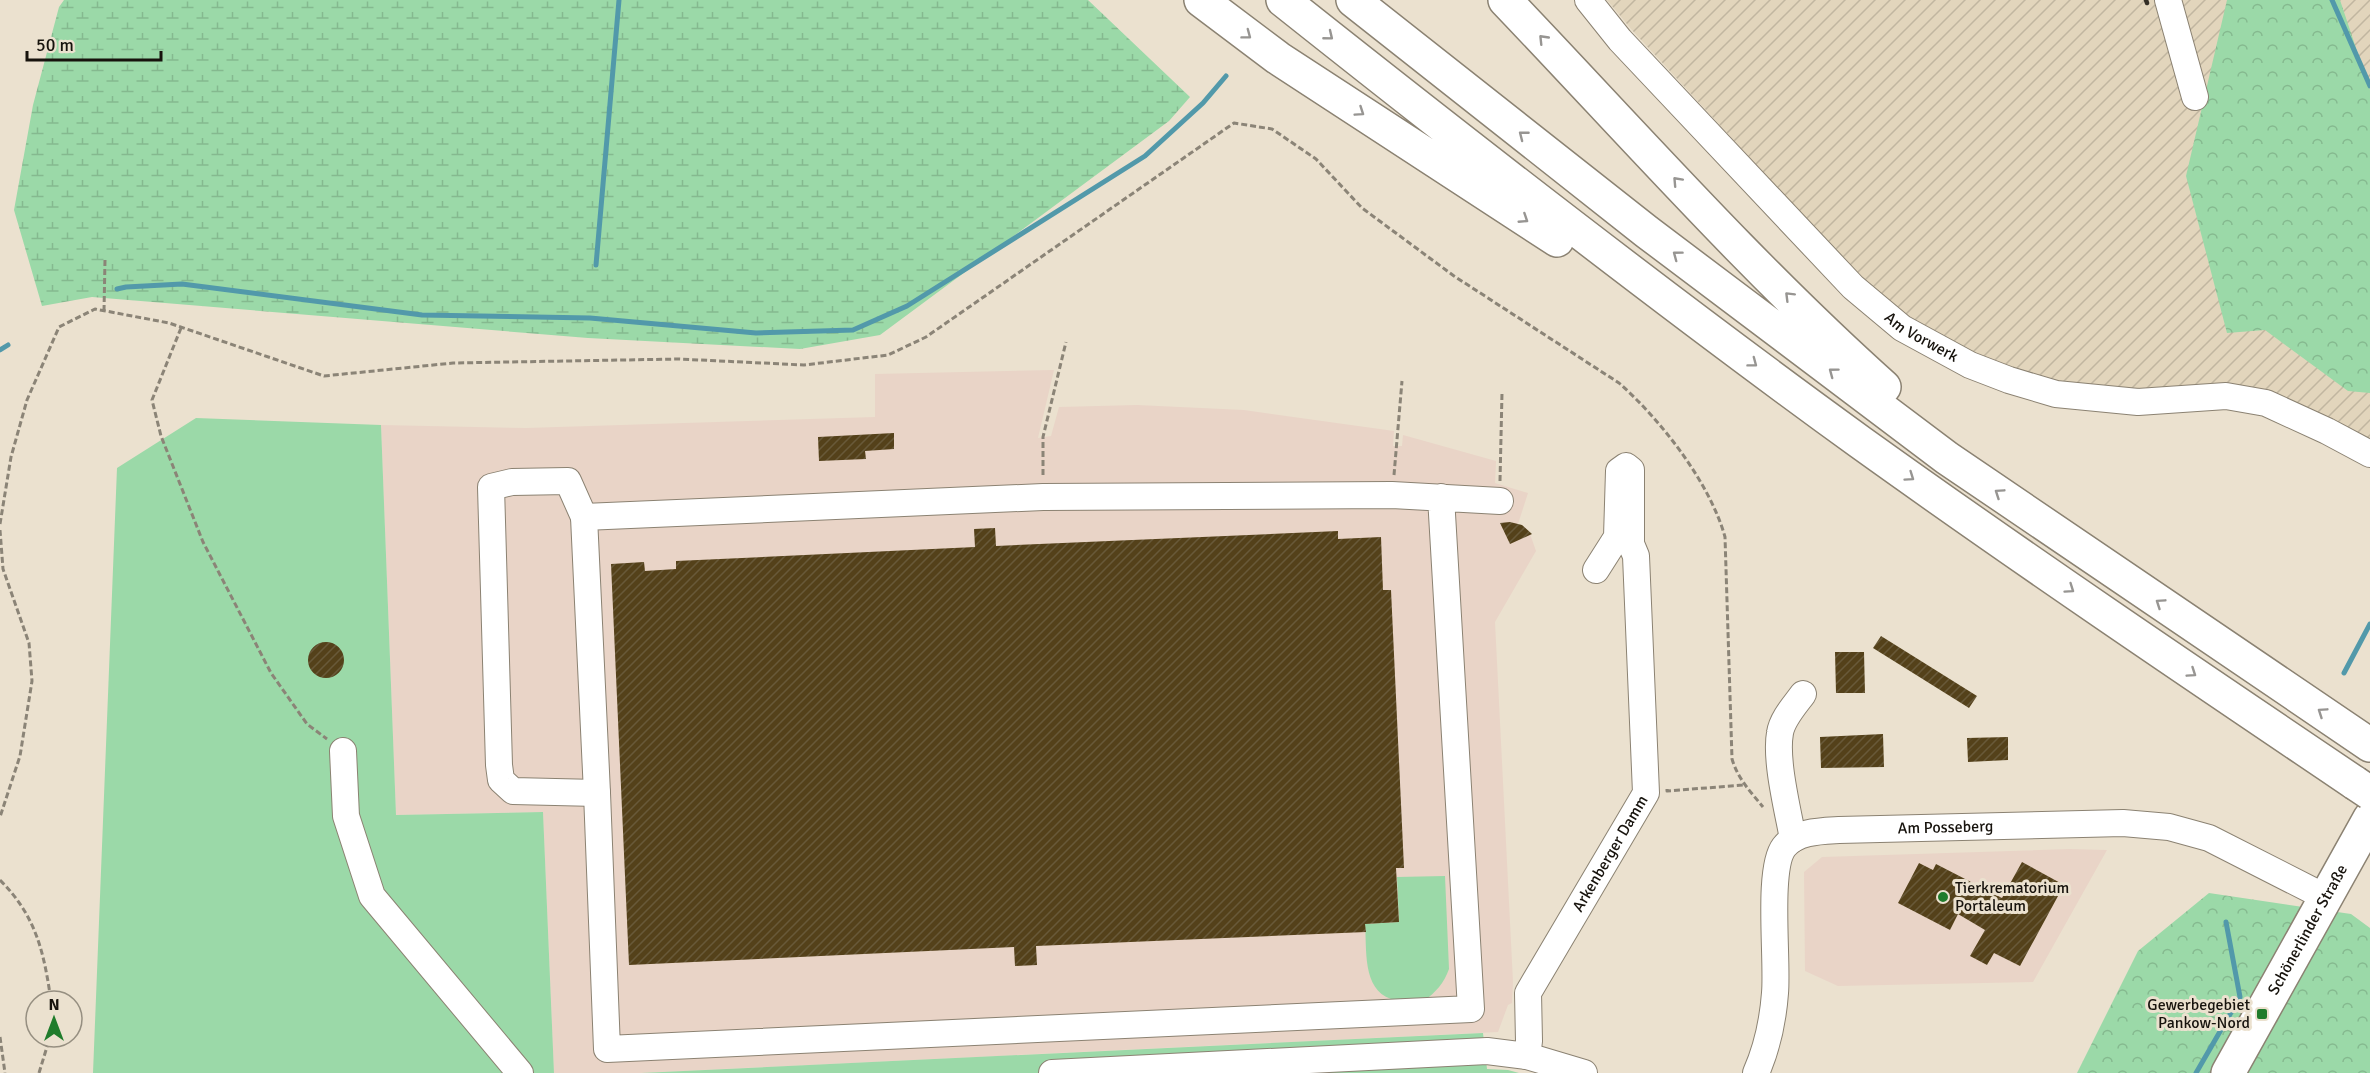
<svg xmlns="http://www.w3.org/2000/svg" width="2370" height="1073" font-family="Signika,sans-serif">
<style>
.commercial{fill:#e9d4c7}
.industrial{fill:url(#industrial-furrows)}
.grass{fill:#9bd9a8}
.forest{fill:url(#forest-crowns)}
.wetland{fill:url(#wetland-marsh)}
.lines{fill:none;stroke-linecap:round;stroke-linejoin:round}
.stream{stroke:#5299aa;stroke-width:5}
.building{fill:url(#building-hatch)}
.minor-casing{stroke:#8b8272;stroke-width:28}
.major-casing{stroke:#8b8272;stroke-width:36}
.highway-casing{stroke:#8b8272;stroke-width:36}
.path{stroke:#8b8477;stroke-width:3;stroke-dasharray:6 3;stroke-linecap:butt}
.minor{stroke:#fff;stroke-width:26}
.major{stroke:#fff;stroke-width:33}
.highway{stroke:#fff;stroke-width:33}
.rail{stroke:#332e26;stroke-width:4.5}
.highway-bridge-casing{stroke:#8b8272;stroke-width:36;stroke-linecap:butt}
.highway-bridge{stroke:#fff;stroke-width:33}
.oneway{stroke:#979592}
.poi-dot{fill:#207c2c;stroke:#ebe1cf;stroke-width:2}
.labels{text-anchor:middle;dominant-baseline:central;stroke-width:6;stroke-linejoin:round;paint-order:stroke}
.street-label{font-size:16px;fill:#17130d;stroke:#ebe1cf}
.poi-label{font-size:16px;fill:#17130d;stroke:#ebe1cf;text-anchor:start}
</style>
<defs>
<pattern id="industrial-furrows" width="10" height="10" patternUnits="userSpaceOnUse" patternTransform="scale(1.5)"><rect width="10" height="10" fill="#e2d5bc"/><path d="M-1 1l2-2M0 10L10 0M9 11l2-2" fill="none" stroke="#c1b6a0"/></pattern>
<pattern id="forest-crowns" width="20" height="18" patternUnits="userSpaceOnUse" patternTransform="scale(1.5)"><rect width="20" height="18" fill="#9bd9a8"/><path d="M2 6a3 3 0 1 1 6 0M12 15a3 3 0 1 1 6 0" fill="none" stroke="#85b98f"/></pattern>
<pattern id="wetland-marsh" width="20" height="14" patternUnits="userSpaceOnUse" patternTransform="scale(1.5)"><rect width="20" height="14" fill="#9bd9a8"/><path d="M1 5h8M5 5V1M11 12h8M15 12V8" fill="none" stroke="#85b98f"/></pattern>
<pattern id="building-hatch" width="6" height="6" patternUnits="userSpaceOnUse" patternTransform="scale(1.5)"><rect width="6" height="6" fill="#54411a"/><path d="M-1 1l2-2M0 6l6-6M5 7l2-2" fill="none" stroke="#685939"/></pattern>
</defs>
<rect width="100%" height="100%" fill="#ebe1cf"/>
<path class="commercial" d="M1054,370L1038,438L1051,436L1059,407L1137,405L1244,410L1394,431L1393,446H1402L1403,435L1496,461L1495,483L1528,493L1518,524L1529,531L1536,551L1495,622L1513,982L1512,1003L1508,1005L1498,1032L641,1073H554L543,812L396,815L381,425L526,428L875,417V374Z
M2069,849L2107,850L2033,982L1838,986L1805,971L1804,872L1822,857Z"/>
<path class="industrial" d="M1607,0H2370V442L2262,392L2107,390L2056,384L1970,356L1914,323L1864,281L1631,29Z"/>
<path class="grass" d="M196,418L381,425L396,815L543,812L554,1073H93L117,468Z
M1445,876L1449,969C1444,983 1436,992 1424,1001C1414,1001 1401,1003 1391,999C1362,989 1367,949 1365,924L1399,922L1397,877Z
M1483,1033L1487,1069L1508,1070L1519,1073H641Z"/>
<path class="forest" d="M2227,0H2340L2370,90V393L2348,391L2265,330L2227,333L2186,176Z
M2209,893L2351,914L2370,928V1073H2077L2138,951Z"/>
<path class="wetland" d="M64,0H1088L1190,97L1169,121L880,335L800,349L588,338L92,297L42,306L14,210L33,105L59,7Z"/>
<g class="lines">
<path class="stream" d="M2332,0L2370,86
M596,265L619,0
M117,289L126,287L182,284L422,315L590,318L756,333L853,330L907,306L1145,156L1203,103L1226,76
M0,350L8,345
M2344,673L2370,624
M2196,1073L2240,997L2226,922"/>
</g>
<path class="building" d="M894,433V449L865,451L866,459L819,461L818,437Z
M1510,522L1522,525L1532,534L1510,544L1500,523Z
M995,528L996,546L1338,531V539L1381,537L1383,590H1391L1404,868H1396L1399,922L1365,924L1366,932L1036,946L1037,965L1015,966L1014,947L629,965L611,564L644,562L645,571L676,569V561L975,547L974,529Z
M1881,636L1977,696L1969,708L1873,648Z
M308 660a18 18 0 1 1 36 0a18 18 0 1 1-36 0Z
M1835,652H1864L1865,693H1836Z
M1883,734L1884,767L1821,768L1820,737Z
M2008,737V760L1968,762L1967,738Z
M2022,862L2064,885L2020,966L1994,953L1987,965L1970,956L1985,930L1958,914L1950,930L1898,903L1919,863L1933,870L1936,864L2002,898Z"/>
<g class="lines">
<g class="minor-casing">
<g id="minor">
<path id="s1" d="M1588,0L1620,40L1853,287L1902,328L1970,365L2009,380L2056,394L2138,402L2226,396L2266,403L2327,431L2370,454"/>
<path d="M2168,0L2195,97"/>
<path d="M1441,497L1471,1009L607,1049L597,793L584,517L1043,497L1392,495L1500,501"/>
<path d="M584,517L568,481L512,482L491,487L499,765L501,780L513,791L597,793"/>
<path d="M343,751L346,816L372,896L520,1073"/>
<path d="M1793,839C1788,811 1775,760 1780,733C1782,719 1795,705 1803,694"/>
<path id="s2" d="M1527,1056L1529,1041L1528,993L1646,793L1636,556L1631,544V470L1626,466L1619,471L1617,537L1596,570"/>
<path d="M1052,1073L1487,1051L1527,1056L1584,1073"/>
<path id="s3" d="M1756,1073C1767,1048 1773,1020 1775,993C1778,961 1767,869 1784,847C1797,831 1821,831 1839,830L2123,823L2169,827L2209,838L2325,897"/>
</g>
</g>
<g class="major-casing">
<g id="major">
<path id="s4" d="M2228,1073L2370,818"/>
</g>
</g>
<g class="highway-casing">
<path id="highway" d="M1201,0L1278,58L1557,240
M1283,0C1473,151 1664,300 1860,442C2023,559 2189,671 2355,783
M1353,0L1647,232L1947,458L2370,745
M1505,0C1630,131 1750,267 1884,387"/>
</g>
<path class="path" d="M104,311L105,260
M181,328L152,400L161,436L203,542L271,673L307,724L327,739
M1043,475V437L1066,342
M1394,475L1402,381
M1500,481L1502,393
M0,524L11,457L27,400L59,327L95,309L169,323L324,376L453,363L679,359L804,365L888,355L926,337L1234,123L1272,129L1316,159L1362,208L1454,276L1619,383C1661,420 1710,483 1725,537L1732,759C1738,779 1750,791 1763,807
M0,530L3,569L29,643L32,681L20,756L0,817
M1667,789V791L1744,785
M0,880C36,916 44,952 51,1001
M0,1037L5,1073
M39,1073L50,1037"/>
<use href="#minor" class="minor"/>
<use href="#major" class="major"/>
<use href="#highway" class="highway"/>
<path class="rail" d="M2146,0L2147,3"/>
<g class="highway-bridge-casing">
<path id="highway-bridge" d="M2355,783L2370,793"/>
</g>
<use href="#highway-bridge" class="highway-bridge"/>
</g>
<defs><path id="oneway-chevron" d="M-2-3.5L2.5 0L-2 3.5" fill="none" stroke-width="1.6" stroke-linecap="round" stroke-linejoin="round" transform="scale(1.5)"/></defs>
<g class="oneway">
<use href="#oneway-chevron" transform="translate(1247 35) rotate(37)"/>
<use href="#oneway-chevron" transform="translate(1329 36) rotate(39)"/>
<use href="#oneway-chevron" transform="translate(1543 39) rotate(-134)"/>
<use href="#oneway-chevron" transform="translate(1360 112) rotate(34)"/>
<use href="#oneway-chevron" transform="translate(1523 135) rotate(-142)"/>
<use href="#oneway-chevron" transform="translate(1677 181) rotate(-133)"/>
<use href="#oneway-chevron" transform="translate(1524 219) rotate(33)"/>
<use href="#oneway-chevron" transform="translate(1677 255) rotate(-143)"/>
<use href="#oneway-chevron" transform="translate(1789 296) rotate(-135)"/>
<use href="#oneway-chevron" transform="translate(1753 363) rotate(37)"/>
<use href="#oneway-chevron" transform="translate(1833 372) rotate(-143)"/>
<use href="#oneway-chevron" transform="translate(1910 477) rotate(35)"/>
<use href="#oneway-chevron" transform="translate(1999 493) rotate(-146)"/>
<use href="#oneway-chevron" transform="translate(2070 589) rotate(35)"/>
<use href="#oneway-chevron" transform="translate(2160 603) rotate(-146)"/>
<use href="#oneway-chevron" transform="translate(2192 673) rotate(34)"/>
<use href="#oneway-chevron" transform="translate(2322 712) rotate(-146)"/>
</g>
<g class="poi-dot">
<circle cx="1943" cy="897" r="6"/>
<rect x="2256" y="1008" width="12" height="12" rx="3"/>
</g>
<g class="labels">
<g class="street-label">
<text stroke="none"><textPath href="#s1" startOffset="476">Am Vorwerk</textPath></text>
<text stroke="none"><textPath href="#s3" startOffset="396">Am Posseberg</textPath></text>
<text stroke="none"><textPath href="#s2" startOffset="225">Arkenberger Damm</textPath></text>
<text stroke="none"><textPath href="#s4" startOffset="164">Schönerlinder Straße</textPath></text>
</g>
<g class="poi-label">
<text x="1955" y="888">Tierkrematorium<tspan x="1955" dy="18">Portaleum</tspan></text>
<text x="2250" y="1005" text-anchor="end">Gewerbegebiet<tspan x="2250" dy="18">Pankow-Nord</tspan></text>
</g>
</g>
<g transform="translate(54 1019)"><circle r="28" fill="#ebe1cf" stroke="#968f81" stroke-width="1.5"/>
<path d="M0-4.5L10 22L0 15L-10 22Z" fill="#207c2c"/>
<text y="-9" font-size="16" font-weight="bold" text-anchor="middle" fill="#17130d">N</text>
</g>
<path d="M27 51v9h134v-9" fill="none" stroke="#17130d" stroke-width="3"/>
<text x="36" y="51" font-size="18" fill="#17130d" stroke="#ebe1cf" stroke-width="4.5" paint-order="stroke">50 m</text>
</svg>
